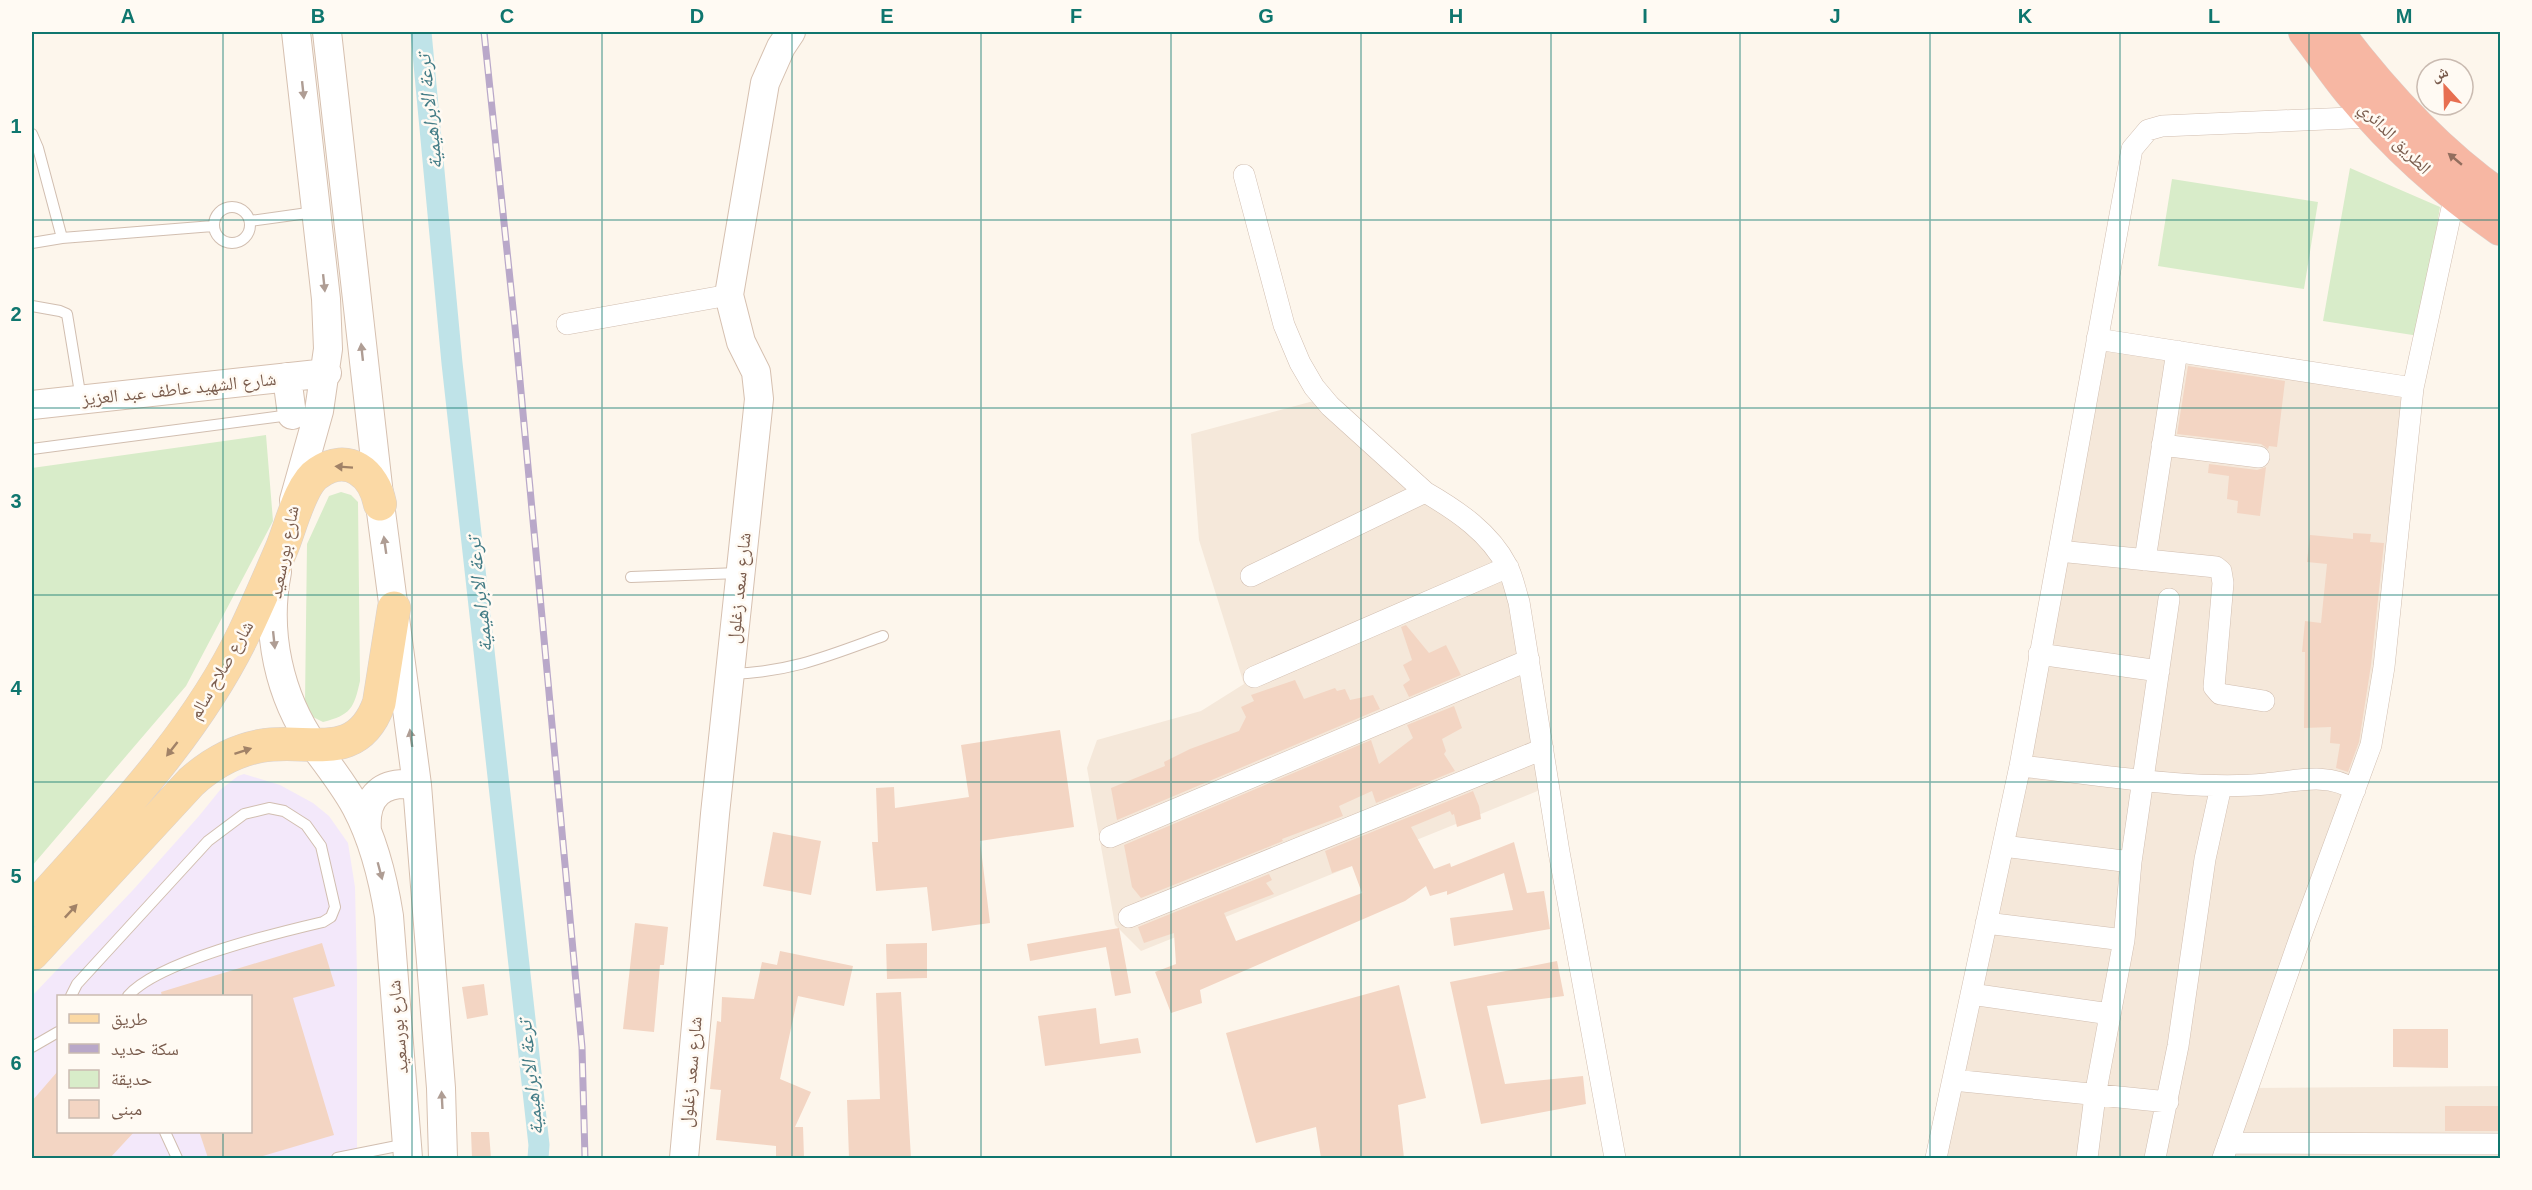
<svg xmlns="http://www.w3.org/2000/svg" width="2532" height="1190" font-family="Arial,'Noto Naskh Arabic',sans-serif">
<style>
.residential{fill:#f5e8da}
.education{fill:#f3e8fa;fill-rule:evenodd}
.green{fill:#d8ecc9}
.lines{fill:none;stroke-linecap:round;stroke-linejoin:round}
.canal{stroke:#bfe3e8;stroke-width:21}
.building{fill:#f3d5c3}
.lane-casing{stroke:#d1beb0;stroke-width:12}
.street-casing{stroke:#d1beb0;stroke-width:22}
.secondary-casing{stroke:#d6c0b0;stroke-width:30}
.primary-casing{stroke:#dad1cd;stroke-width:34}
.highway-casing{stroke:#dad1cd;stroke-width:34}
.lane{stroke:#fff;stroke-width:10}
.street{stroke:#fff;stroke-width:21}
.secondary{stroke:#fff;stroke-width:28}
.primary{stroke:#fbd9a5;stroke-width:33}
.highway{stroke:#f7b7a3;stroke-width:33}
.rail-casing{stroke:#b9a8c9;stroke-width:7}
.rail{stroke:#fffaf3;stroke-width:4.5;stroke-dasharray:14;stroke-linecap:butt}
.oneway{fill:#af9d94}
.oneway2{fill:#936e5e}
.oneway3{fill:#a18267}
.grid{fill:none;stroke:#0f766e;stroke-width:1.5;stroke-opacity:0.55}
.labels{text-anchor:middle;dominant-baseline:central;stroke-width:5;stroke-linejoin:round;paint-order:stroke}
.street-label{font-size:18px;fill:#7a5c4d;stroke:#fffaf3}
.water-label{font-size:20px;font-style:italic;fill:#437c86;stroke:#fffaf3}
.neatline{fill:none;stroke:#0f766e;stroke-width:2}
.grid-label{font-size:20px;text-anchor:middle;font-weight:bold;fill:#0f766e}
</style>
<rect width="100%" height="100%" fill="#fdf6ec"/>
<path class="residential" d="M2098,340L2412,390L2377,708L2221,1158H1940Z
M1321,399L1487,544L1507,573L1545,788L1141,951L1115,925L1087,768L1097,740L1201,711L1244,684L1199,540L1191,434Z
M2500,1086V1158H2225L2250,1088Z"/>
<path class="education" d="M244,774L280,785L313,803L329,816L348,843L355,887L357,973V1158H32V996L133,890L199,816L220,790L238,776ZM58,996H250V1132H58Z"/>
<path class="green" d="M2350,168L2440,207L2419,336L2323,321Z
M2172,179L2318,202L2304,289L2158,266Z
M266,435L273,521L186,686L32,866V468Z
M341,492L351,495L358,502L360,681C354,708 351,715 323,722L311,716L305,703L307,544L329,496Z"/>
<g class="lines">
<path class="canal" d="M421,32L452,363L539,1145L538,1158"/>
</g>
<path class="building" d="M2188,366L2285,381L2277,447L2269,446L2268,449L2261,444L2177,434Z
M2209,464L2257,470L2266,467L2260,516L2237,513L2238,501L2227,499L2229,476L2208,473Z
M2353,533L2371,534L2370,542L2384,543L2371,665L2359,742L2348,772L2336,768L2340,744L2330,743L2331,727L2304,728L2305,652H2302L2305,621L2321,623L2327,564L2307,562L2310,535L2353,539Z
M1406,625L1429,653L1446,645L1461,675L1409,697L1403,685L1410,680L1403,665L1412,660L1401,627Z
M1295,680L1304,699L1335,688L1337,691L1345,689L1350,700L1373,695L1380,709L1117,820L1111,788L1165,766L1164,762L1190,749L1239,731L1246,717L1241,707L1254,701L1251,695Z
M1454,706L1462,728L1442,739L1446,751L1444,754L1455,771L1376,803L1372,791L1339,806L1343,816L1282,839L1283,841L1141,898L1132,887L1124,845L1371,740L1379,764L1413,738L1407,725Z
M1060,730L1074,827L980,841L990,923L932,931L927,887L876,891L872,842H878L876,788L894,787L895,808L969,797L961,745Z
M1473,791L1479,806L1481,819L1457,827L1454,814L1452,815L1450,811L1411,827L1434,869L1450,863L1451,867L1514,842L1527,893L1544,891L1550,929L1454,946L1450,918L1513,910L1504,873L1447,895V891L1430,896L1426,886L1405,901L1200,990L1202,1003L1171,1013L1155,972L1176,964L1174,933L1144,943L1138,927L1269,874L1272,880L1266,883L1274,894L1224,913L1236,941L1362,893L1352,866L1332,873L1325,851Z
M773,832L821,841L811,895L763,886Z
M635,923L668,927L664,965H660L654,1032L623,1029Z
M1119,928L1131,993L1115,996L1106,947L1030,961L1027,944Z
M322,943L335,986L293,998L334,1135L256,1158H208L199,1131H250V996H162L161,992Z
M927,943V978L887,979L886,944Z
M780,951L853,966L844,1006L798,996L780,1079L811,1092L795,1127H803L804,1158H776V1146L716,1140L721,1090L710,1089L717,1021L721,1022L722,997L754,999L762,962L777,965Z
M1557,961L1564,996L1487,1006L1505,1084L1583,1076L1586,1104L1481,1124L1450,982Z
M484,984L488,1015L467,1019L462,987Z
M1399,985L1426,1098L1398,1105L1404,1158H1321L1316,1127L1256,1143L1226,1033Z
M901,992L911,1158H849L847,1100L880,1099L876,993Z
M1096,1008L1100,1044L1138,1038L1141,1053L1045,1066L1038,1016Z
M2393,1029H2448V1068L2393,1067Z
M58,1071V1131H135L110,1158H32V1101Z
M2445,1106H2500V1131H2445Z
M471,1132H489L491,1158H472Z"/>
<g class="lines">
<g class="lane-casing">
<path id="lane" d="M32,134L38,148L62,238L213,226
M214 225a18 18 0 1 1 36 0a18 18 0 1 1-36 0Z
M250,221L315,212
M32,243L62,238
M32,306L60,311L67,314L81,399
M32,449L290,415
M631,577L739,573
M731,674C791,672 828,656 883,636
M71,996L77,984L208,841L244,814L269,808L284,811L306,825L321,846L335,907L331,917L323,922C276,933 158,961 128,996
M32,1047L58,1032
M165,1132L177,1158
M337,1158L407,1144"/>
</g>
<g class="street-casing">
<path id="street" d="M1244,175L1284,325L1300,363L1314,387L1330,406L1425,492
M567,324L729,295
M2097,339L2413,388
M2162,445L2259,457
M2059,551L2216,567L2221,571L2223,583L2214,687L2220,694L2264,701
M2145,560L2177,351
M1251,576L1425,492C1458,511 1490,533 1507,566C1513,577 1515,590 1519,602L1559,852L1615,1158
M2039,654L2159,671
M1254,677L1508,567
M2020,766C2097,774 2190,791 2266,784C2296,781 2329,772 2355,790
M1110,837L1529,660
M2003,846L2131,862
M1129,917L1543,749
M1986,923L2124,940
M1971,994L2110,1014
M1953,1080L2168,1102
M2228,1143L2500,1144
M1936,1158L2020,766L2132,149L2148,130L2162,126L2373,117
M2087,1158L2095,1096L2124,940L2131,862L2169,599
M2155,1158L2178,1046L2205,859L2221,786
M2223,1158L2301,935L2371,745L2384,667L2413,388L2455,194"/>
</g>
<g class="secondary-casing">
<path id="secondary" d="M327,32L380,504L417,785L441,1088L443,1158
M287,377L292,415
M32,405L327,373
M294,500L319,411L328,349L326,299L296,32
M277,572C265,632 279,696 314,746C329,766 344,785 356,807C374,841 383,878 389,916L408,1158
M367,831C364,795 383,780 417,785
M684,1158L715,814L759,399L756,372L741,342L729,295L765,83L781,47L791,32"/>
</g>
<g class="primary-casing">
<path id="primary" d="M32,910C109,823 193,739 244,633C257,606 269,578 281,550C290,530 300,484 318,473C348,452 374,473 380,504
M32,954L191,782C211,764 234,751 260,746C308,737 357,765 379,703L394,608"/>
</g>
<g class="highway-casing">
<path id="highway" d="M2305,32C2321,52 2335,74 2352,94C2394,145 2447,192 2500,229
M2337,32C2384,94 2436,151 2500,196"/>
</g>
<use href="#lane" class="lane"/>
<use href="#street" class="street"/>
<use href="#secondary" class="secondary"/>
<use href="#primary" class="primary"/>
<use href="#highway" class="highway"/>
<g class="rail-casing">
<path id="rail" d="M484,32L515,327L582,1047L585,1158"/>
</g>
<use href="#rail" class="rail"/>
</g>
<defs><path id="oneway-solid" d="M-6-.8H1V-3.2L6.5 0L1 3.2V.8H-6Z" transform="scale(1.5)"/></defs>
<g class="oneway">
<use href="#oneway-solid" transform="translate(303 90) rotate(84)"/>
<use href="#oneway-solid" transform="translate(324 283) rotate(84)"/>
<use href="#oneway-solid" transform="translate(362 352) rotate(-96)"/>
<use href="#oneway-solid" transform="translate(385 545) rotate(-98)"/>
<use href="#oneway-solid" transform="translate(274 640) rotate(84)"/>
<use href="#oneway-solid" transform="translate(411 738) rotate(-98)"/>
<use href="#oneway-solid" transform="translate(380 871) rotate(75)"/>
<use href="#oneway-solid" transform="translate(442 1100) rotate(-93)"/>
</g>
<use class="oneway2" href="#oneway-solid" transform="translate(2455 159) rotate(-140)"/>
<g class="oneway3">
<use href="#oneway-solid" transform="translate(344 467) rotate(-176)"/>
<use href="#oneway-solid" transform="translate(172 749) rotate(128)"/>
<use href="#oneway-solid" transform="translate(243 751) rotate(-18)"/>
<use href="#oneway-solid" transform="translate(71 911) rotate(-47)"/>
</g>
<path class="grid" d="M223,32V996M412,32V1158M602,32V1158M792,32V1158M981,32V1158M1171,32V1158M1361,32V1158M1551,32V1158M1740,32V1158M1930,32V1158M2120,32V1158M2309,32V1158M32,220H2500M32,408H2500M32,595H2500M32,782H2500M32,970H2500M223,1132V1158"/>
<g class="labels">
<g class="street-label">
<text transform="translate(2395 138) rotate(45)">الطريق الدائري</text>
<text transform="translate(179 389) rotate(-6)">شارع الشهيد عاطف عبد العزيز</text>
<text transform="translate(284 552) rotate(-79)">شارع بورسعيد</text>
<text transform="translate(739 588) rotate(-84)">شارع سعد زغلول</text>
<text transform="translate(221 670) rotate(-60)">شارع صلاح سالم</text>
<text transform="translate(398 1027) rotate(-95)">شارع بورسعيد</text>
<text transform="translate(691 1072) rotate(-85)">شارع سعد زغلول</text>
</g>
<g class="water-label">
<text transform="translate(429 112) rotate(-96)">ترعة الابراهيمية</text>
<text transform="translate(479 595) rotate(-96)">ترعة الابراهيمية</text>
<text transform="translate(530 1078) rotate(-96)">ترعة الابراهيمية</text>
</g>
</g>
<rect width="2532" height="1190" fill="none" stroke="#fffaf3" stroke-width="66"/>
<rect x="57" y="995" width="195" height="138" fill="#fffaf3" stroke="#cabbb1" stroke-width="1.5"/>
<rect x="69" y="1014" width="30" height="9" fill="#fbd9a5" stroke="#cabbb1" stroke-width="1.5"/>
<text x="111" y="1025" font-size="18" fill="#7a5c4d">طريق</text>
<rect x="69" y="1044" width="30" height="9" fill="#b9a8c9" stroke="#cabbb1" stroke-width="1.5"/>
<text x="111" y="1055" font-size="18" fill="#7a5c4d">سكة حديد</text>
<rect x="69" y="1070" width="30" height="18" fill="#d8ecc9" stroke="#cabbb1" stroke-width="1.5"/>
<text x="111" y="1085" font-size="18" fill="#7a5c4d">حديقة</text>
<rect x="69" y="1100" width="30" height="18" fill="#f3d5c3" stroke="#cabbb1" stroke-width="1.5"/>
<text x="111" y="1115" font-size="18" fill="#7a5c4d">مبنى</text>
<g transform="translate(2445 87) rotate(338)"><circle r="28" fill="#fffaf3" stroke="#cabbb1" stroke-width="1.5"/>
<path d="M0-4.5L10 22L0 15L-10 22Z" fill="#e76f51"/>
<text y="-9" font-size="16" font-weight="bold" text-anchor="middle" fill="#7a5c4d">ش</text>
</g>
<rect x="33" y="33" width="2466" height="1124" class="neatline"/>
<g class="grid-label">
<text x="128" y="23">A</text>
<text x="318" y="23">B</text>
<text x="507" y="23">C</text>
<text x="697" y="23">D</text>
<text x="887" y="23">E</text>
<text x="1076" y="23">F</text>
<text x="1266" y="23">G</text>
<text x="1456" y="23">H</text>
<text x="1645" y="23">I</text>
<text x="1835" y="23">J</text>
<text x="2025" y="23">K</text>
<text x="2214" y="23">L</text>
<text x="2404" y="23">M</text>
<text x="16" y="133">1</text>
<text x="16" y="321">2</text>
<text x="16" y="508">3</text>
<text x="16" y="695">4</text>
<text x="16" y="883">5</text>
<text x="16" y="1070">6</text>
</g>
</svg>
